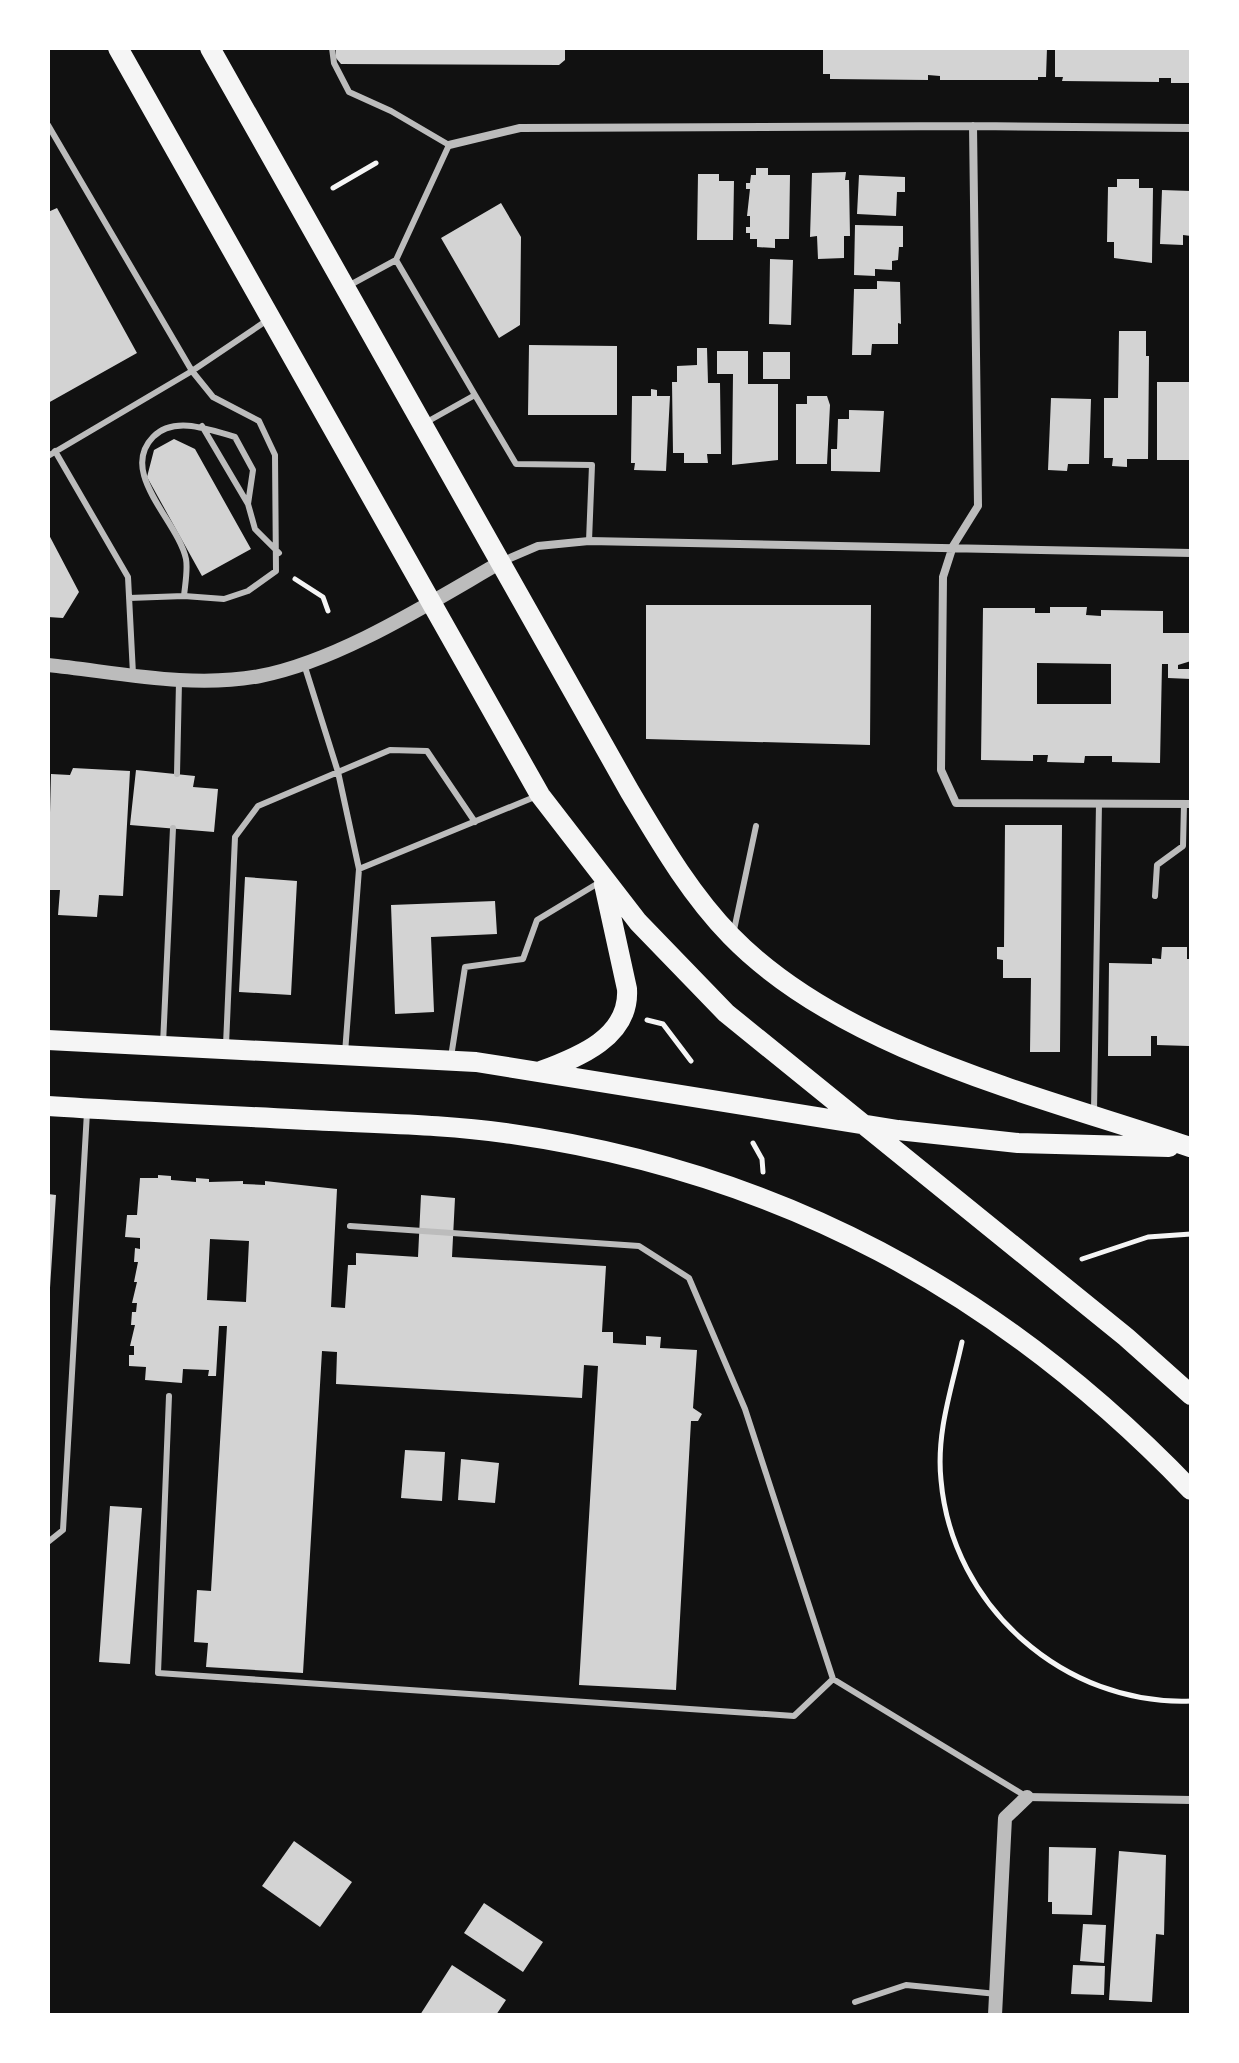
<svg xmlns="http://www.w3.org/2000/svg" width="1239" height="2063" font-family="Karla,sans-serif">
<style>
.building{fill:#d3d3d3;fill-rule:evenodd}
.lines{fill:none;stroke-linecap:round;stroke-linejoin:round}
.path{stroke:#f5f5f5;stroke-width:5}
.service{stroke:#bcbcbc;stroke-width:6}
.minor{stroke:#bcbcbc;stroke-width:8}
.tertiary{stroke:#bcbcbc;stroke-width:14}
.primary{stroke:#f5f5f5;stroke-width:20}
</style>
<rect width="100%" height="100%" fill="#111"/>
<path class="building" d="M336,48H565V60L559,65L341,64L336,58Z
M823,48H1047L1046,77H1038V80H940V76L928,75V80L830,79V74H823Z
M1055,48H1191V83H1171V78H1159V82L1062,81L1063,77H1055Z
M756,168H768V175H790L789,239H775V248L757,247V239H750V233H746V227H750V216H747L750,189H746V183H750L751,175H756Z
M846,172L845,180H849L850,236H844V258L818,259L817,236L810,237L812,173Z
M698,174H719V181H734L733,240H697Z
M859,175L905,177V192H897L896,216L857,214Z
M1117,179H1139V188H1153L1152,263L1114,258V242H1107L1108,187H1117Z
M1162,190L1191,191V236L1183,235V245L1160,244Z
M501,203L521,237L520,325L499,338L441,238Z
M57,208L137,353L48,403V212Z
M855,225L903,226V247H899L898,260L892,261V270L875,269V276L854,275Z
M770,259L793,260L791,325L769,324Z
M877,281L900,282L901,324L898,323V344H872L871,355H852L854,289H877Z
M1119,331H1146V356H1149L1148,459H1127V467L1112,466L1113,458H1104V398H1118Z
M529,345L617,346V415H528Z
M697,348H707L708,383H720L721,454H707L708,463H684V453H673L672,382H677V366L697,365Z
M717,351H748V384H778V460L732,465L733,374H717Z
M763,352H790V379H763Z
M1157,382H1191V460H1157Z
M651,389L657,390V396H670L666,471L634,470L635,463H631L632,396H651Z
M807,396H827L830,405L827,464H796V404H807Z
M1051,398L1091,399L1089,464H1068L1067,471L1048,470Z
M849,410L884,411L880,472L831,471V449H837L838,419H849Z
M174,439L195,449L251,549L202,576L147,477L154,450Z
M48,533L79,592L63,618L48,617Z
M646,605H871L870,745L646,739Z
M1050,607H1087L1086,615L1101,616V610L1163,611V633H1191V661L1178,665V669H1191V679L1168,678V664H1162L1160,763L1112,762V756H1085L1084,763L1047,762L1048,755H1033V761L981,760L983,608H1035V613H1050ZM1037,663L1111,664V704H1037Z
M73,768L130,771L123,896L99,895L97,917L58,915L60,890H48L51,774L70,775Z
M136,770L195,776L193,787L218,789L214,832L130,825Z
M1005,825H1062L1060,1052H1030L1031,978H1003V960L997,959V947H1004Z
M245,877L297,881L291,995L239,992Z
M495,901L497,934L431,937L434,1012L395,1014L391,905Z
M1162,947H1187V959H1191L1189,1046L1157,1045V1036H1151V1056H1108L1109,963L1152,964V958L1161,959Z
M158,1175L171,1176V1180L196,1182V1178L209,1179V1182L243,1181V1184L265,1185V1181L337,1189L331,1307L345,1308L348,1265H356V1253L418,1257L421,1195L455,1198L452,1257L606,1266L602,1332H613V1343L646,1345V1336L661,1337L660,1348L697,1350L693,1408L702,1414L698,1421H691L676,1690L579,1685L598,1366L584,1365L582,1398L336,1384L337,1352L322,1351L303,1673L206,1667L208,1643L194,1642L197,1590L211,1591L227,1326H219L216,1376H208L209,1370L183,1369L182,1383L145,1380L146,1367L129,1366V1355H134V1346H130L135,1325H131L132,1312H136L137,1303H132L137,1282H134L138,1262H134L135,1248L140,1249V1238L125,1237L127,1215H137L140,1178H158ZM210,1239L249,1241L246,1302L207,1300Z
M48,1194L56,1195L50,1288H48Z
M405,1450L445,1452L442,1501L401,1498Z
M461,1459L499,1463L495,1503L458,1500Z
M110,1506L142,1508L130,1664L99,1662Z
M294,1841L352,1882L320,1927L262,1886Z
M1049,1847L1096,1848L1092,1915L1052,1914V1902H1048Z
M1119,1851L1166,1855L1164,1935L1156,1934L1152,2002L1109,2000Z
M484,1903L543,1942L523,1972L464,1933Z
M1083,1924L1106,1925L1104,1963L1080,1961Z
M452,1965L506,2000L496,2015H420Z
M1073,1965L1105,1966L1104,1995L1071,1994Z"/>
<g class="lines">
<path class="path" d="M333,188L376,163
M295,579L323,597L328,611
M647,1020L663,1024L691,1061
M753,1143L762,1159L763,1172
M1082,1259L1148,1237L1191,1234
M962,1342C952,1388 936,1432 941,1480C952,1607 1065,1706 1191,1701"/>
<path class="service" d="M332,48L334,63L349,92L391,111L449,145L396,260
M48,125L192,371L213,397L259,421L275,455L276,571L248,591L224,599L184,596L129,598
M350,285L396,260L475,395
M425,423L475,395L516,464L592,465L589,541
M202,426L248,504
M55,451L128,577L133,674
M48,456L192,371L266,321
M184,596C185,585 188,570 186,559C178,521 118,473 153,437C174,415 211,430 235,437L253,470L248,504L255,529L279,553
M304,664L338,772L359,869
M177,774L179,682
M1155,896L1157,865L1183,846L1184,804
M734,930L756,826
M163,1044L173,828
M226,1045L235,837L258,806L390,750L427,751L475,822
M345,1053L359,869L537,796
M451,1057L465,967L523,959L537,920L600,882
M1094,1111L1099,803
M350,1226L639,1246L689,1278L745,1409L833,1679L1027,1797
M169,1396L158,1673L794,1716L833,1679
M48,1542L63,1530L87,1112
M855,2002L906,1985L997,1994"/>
<path class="minor" d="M973,126L978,506L953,546L943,577L941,770L956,803L1191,804
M449,145L520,128L973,126L1191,128
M501,562L538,546L589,541L1191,553
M1027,1797L1191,1800"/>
<path class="tertiary" d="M48,665C116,672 191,689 260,676C339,661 431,602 501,562
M995,2015L1005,1818L1027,1797"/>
<path class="primary" d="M118,48L540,795L638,922L726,1013L1126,1337L1191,1395
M210,48L630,792C660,842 690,894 731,936C843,1051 1041,1096 1190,1147
M48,1040L476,1062L898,1130L1018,1143L1169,1147
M541,1071C579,1057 630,1037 627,989L604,884
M48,1106C142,1112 236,1116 330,1121C388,1124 447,1125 505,1133C779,1171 1000,1291 1191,1490"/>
</g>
<rect width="1239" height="2063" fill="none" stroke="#ffffff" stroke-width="100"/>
</svg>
